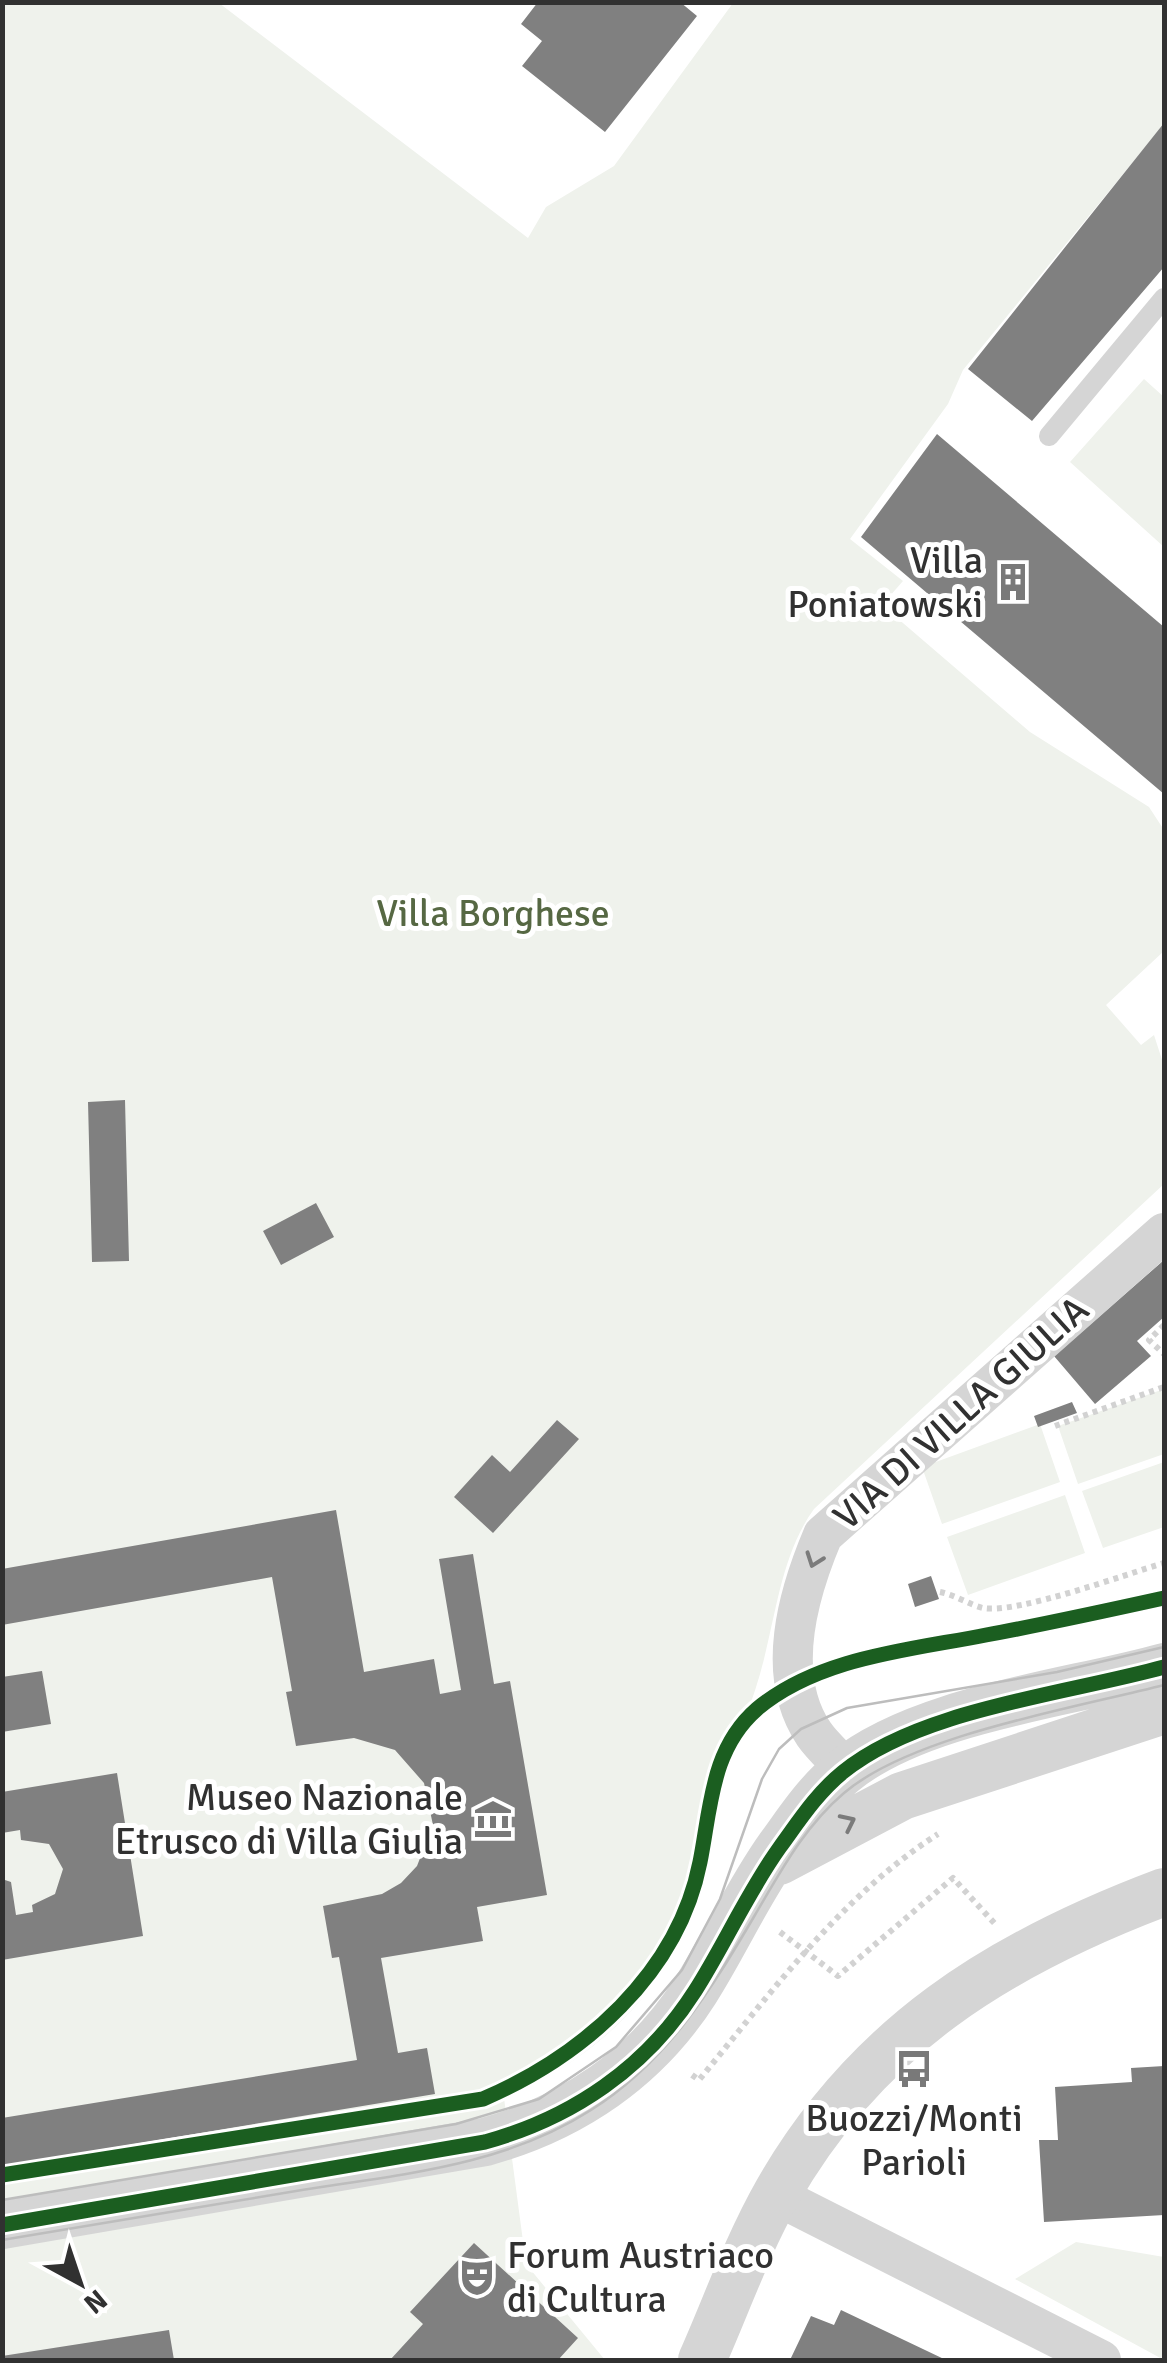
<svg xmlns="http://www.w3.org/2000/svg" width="1167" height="2363" font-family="Signika,sans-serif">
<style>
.green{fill:#eff2ec}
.building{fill:#808080}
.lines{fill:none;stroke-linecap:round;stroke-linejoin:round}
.path{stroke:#d2d2d2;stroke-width:6;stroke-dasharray:5 5;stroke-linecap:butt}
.service{stroke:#d5d5d5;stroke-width:20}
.minor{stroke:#d5d5d5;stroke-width:40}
.tertiary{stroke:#d5d5d5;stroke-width:48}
.tram{stroke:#bdbdbd;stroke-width:2.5}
.cycleway-casing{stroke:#fff;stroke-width:21}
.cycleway{stroke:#1b5e20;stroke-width:15}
.oneway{stroke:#7b7b7b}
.labels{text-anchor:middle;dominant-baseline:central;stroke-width:10;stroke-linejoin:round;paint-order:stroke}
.poi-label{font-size:38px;fill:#313131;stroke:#fff;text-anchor:end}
.park-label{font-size:38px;fill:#566843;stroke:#fff}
.street-label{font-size:38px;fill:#313131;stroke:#fff}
</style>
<rect width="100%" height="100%" fill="#fff"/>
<path class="green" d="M3,3H219L528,238L546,207L614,166L733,3H1164V124L963,370L948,404L850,539L903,581L882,605L1030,732L1149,807L1164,830V951L1106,1005L1141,1045L1154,1035L1164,1066V1184L814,1509C783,1552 777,1607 764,1659C752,1708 730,1754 716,1802C709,1829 711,1858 703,1885C674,1985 598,2059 504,2098L526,2264L605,2360H3Z
M1144,379L1164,397V547L1070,462Z
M1164,1389V1454L1078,1484L1058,1426Z
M1040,1424L1060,1482L942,1524L922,1467Z
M1164,1462V1527L1103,1548L1082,1491Z
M1065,1495L1085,1553L968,1595L947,1537Z
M1076,2242L1164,2257V2360L1015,2279Z"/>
<path class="building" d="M538,2H680L697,16L605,132L522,66L542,41L521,24Z
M1164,123V267L1032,421L968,369Z
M937,434L1164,627V794L861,537Z
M125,1100L129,1261L92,1262L88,1102Z
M316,1203L334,1237L281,1265L263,1231Z
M1164,1260V1317L1137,1341L1151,1356L1095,1404L1054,1356Z
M1072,1402L1077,1413L1038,1427L1034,1416Z
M557,1420L579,1439L493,1533L454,1497L492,1455L510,1472Z
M336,1510L364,1672L434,1659L440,1694L461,1690L439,1559L473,1554L494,1684L510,1681L547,1895L477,1907L483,1941L381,1958L398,2053L427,2048L435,2094L2,2166V2118L357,2060L339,1957L332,1958L323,1906L382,1894L401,1883L417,1866L433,1825L424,1783L395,1750L354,1738L296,1746L286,1692L292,1691L272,1577L2,1625V1569Z
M931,1576L939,1599L915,1607L908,1584Z
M42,1671L51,1724L2,1732V1677Z
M117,1773L143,1936L2,1960V1879L11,1882L16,1915L33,1912L32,1905L55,1894L63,1869L49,1844L21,1840L20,1830L2,1833V1792Z
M1164,2066V2215L1044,2222L1039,2140H1058L1055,2087L1132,2082L1131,2068Z
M474,2243L578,2338L558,2360H390L423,2324L410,2312Z
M841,2310L946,2360H790L811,2316L834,2325Z
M169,2330L174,2360H2V2356Z"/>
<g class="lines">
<path class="path" d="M1164,1325L1149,1340L1164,1354
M1055,1426L1164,1387
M940,1592C955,1595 970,1605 983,1608C1018,1614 1126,1574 1164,1563
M780,1932L838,1976L953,1878L996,1925
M692,2075L699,2080C771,1993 841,1896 938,1834"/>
<path class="service" d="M1049,436L1164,298"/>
<path class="minor" d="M846,1769C836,1758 823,1747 814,1734C774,1675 798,1594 823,1535L1164,1233
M775,2195L1101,2360"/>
<path class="tertiary" d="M779,1861L902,1796L1164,1710
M2,2225L485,2142C572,2118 646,2068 695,1991C725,1944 747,1893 780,1847C799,1821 817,1793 843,1772C920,1709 1067,1694 1164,1667
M702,2360C726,2306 747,2246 777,2193C866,2036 999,1954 1164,1892"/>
<path class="tram" d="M2,2200L456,2124L539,2099L616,2047L682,1970L720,1899L762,1779L779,1749L801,1729L847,1708L1057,1672L1164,1647
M2,2240C102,2223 202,2207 302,2190C402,2174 504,2166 591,2110C667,2062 711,1990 755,1915C781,1871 804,1827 844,1793C912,1735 1075,1708 1164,1685"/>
<g class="cycleway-casing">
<path id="cycleway" d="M2,2175L483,2099C583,2056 678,1974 700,1862C711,1807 711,1749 757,1709C819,1657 910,1650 986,1635C1046,1624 1105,1611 1164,1598
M2,2225L485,2142C572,2118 646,2068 695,1991C725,1944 747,1893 780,1847C799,1821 817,1793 843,1772C920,1709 1067,1694 1164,1667"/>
</g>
<use href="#cycleway" class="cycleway"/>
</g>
<defs><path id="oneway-chevron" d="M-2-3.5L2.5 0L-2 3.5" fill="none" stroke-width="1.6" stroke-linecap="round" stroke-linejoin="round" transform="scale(2.5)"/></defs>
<g class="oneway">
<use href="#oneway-chevron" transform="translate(814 1560) rotate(110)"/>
<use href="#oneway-chevron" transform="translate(848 1822) rotate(-26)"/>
</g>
<defs>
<g id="building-bare" transform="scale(3)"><path d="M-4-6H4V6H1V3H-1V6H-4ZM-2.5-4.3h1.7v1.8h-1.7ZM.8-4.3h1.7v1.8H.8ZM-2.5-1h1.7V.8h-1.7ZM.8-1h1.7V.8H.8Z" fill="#797979" stroke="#fff" stroke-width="2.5" paint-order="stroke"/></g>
<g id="museum-bare" transform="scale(3)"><path d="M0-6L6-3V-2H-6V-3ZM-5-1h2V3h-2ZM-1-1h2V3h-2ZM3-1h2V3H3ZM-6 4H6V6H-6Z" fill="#797979" stroke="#fff" stroke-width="2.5" paint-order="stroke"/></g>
<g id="bus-bare" transform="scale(3)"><path d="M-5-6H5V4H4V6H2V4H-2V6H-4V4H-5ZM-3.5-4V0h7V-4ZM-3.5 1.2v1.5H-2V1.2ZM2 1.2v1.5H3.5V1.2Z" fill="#797979" stroke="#fff" stroke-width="2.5" paint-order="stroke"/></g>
<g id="theatre-bare" transform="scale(3)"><path d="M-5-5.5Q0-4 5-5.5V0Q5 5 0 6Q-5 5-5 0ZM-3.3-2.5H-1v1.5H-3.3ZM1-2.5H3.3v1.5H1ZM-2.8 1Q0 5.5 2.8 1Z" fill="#797979" stroke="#fff" stroke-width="2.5" paint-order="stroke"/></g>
</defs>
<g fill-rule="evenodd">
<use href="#building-bare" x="1013" y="582"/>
<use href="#museum-bare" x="493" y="1819"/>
<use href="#bus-bare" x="914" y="2069"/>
<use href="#theatre-bare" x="477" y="2277"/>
</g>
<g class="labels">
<g class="poi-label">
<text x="983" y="560">Villa<tspan x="983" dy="44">Poniatowski</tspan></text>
<text x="463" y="1797">Museo Nazionale<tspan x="463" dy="44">Etrusco di Villa Giulia</tspan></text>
<text x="914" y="2118" text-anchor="middle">Buozzi/Monti<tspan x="914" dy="44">Parioli</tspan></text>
<text x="507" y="2255" text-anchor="start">Forum Austriaco<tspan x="507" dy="44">di Cultura</tspan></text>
</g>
<g class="park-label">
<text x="493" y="913">Villa Borghese</text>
</g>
<g class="street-label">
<text transform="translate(961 1413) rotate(-42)">VIA DI VILLA GIULIA</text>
</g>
</g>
<rect width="1167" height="2363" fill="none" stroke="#313131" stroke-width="10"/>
<g transform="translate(80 2283) rotate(140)" stroke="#ffffff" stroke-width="8" paint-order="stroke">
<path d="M0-8L18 38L0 25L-18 38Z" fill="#313131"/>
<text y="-15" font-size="28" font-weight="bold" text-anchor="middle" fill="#313131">N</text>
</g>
</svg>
